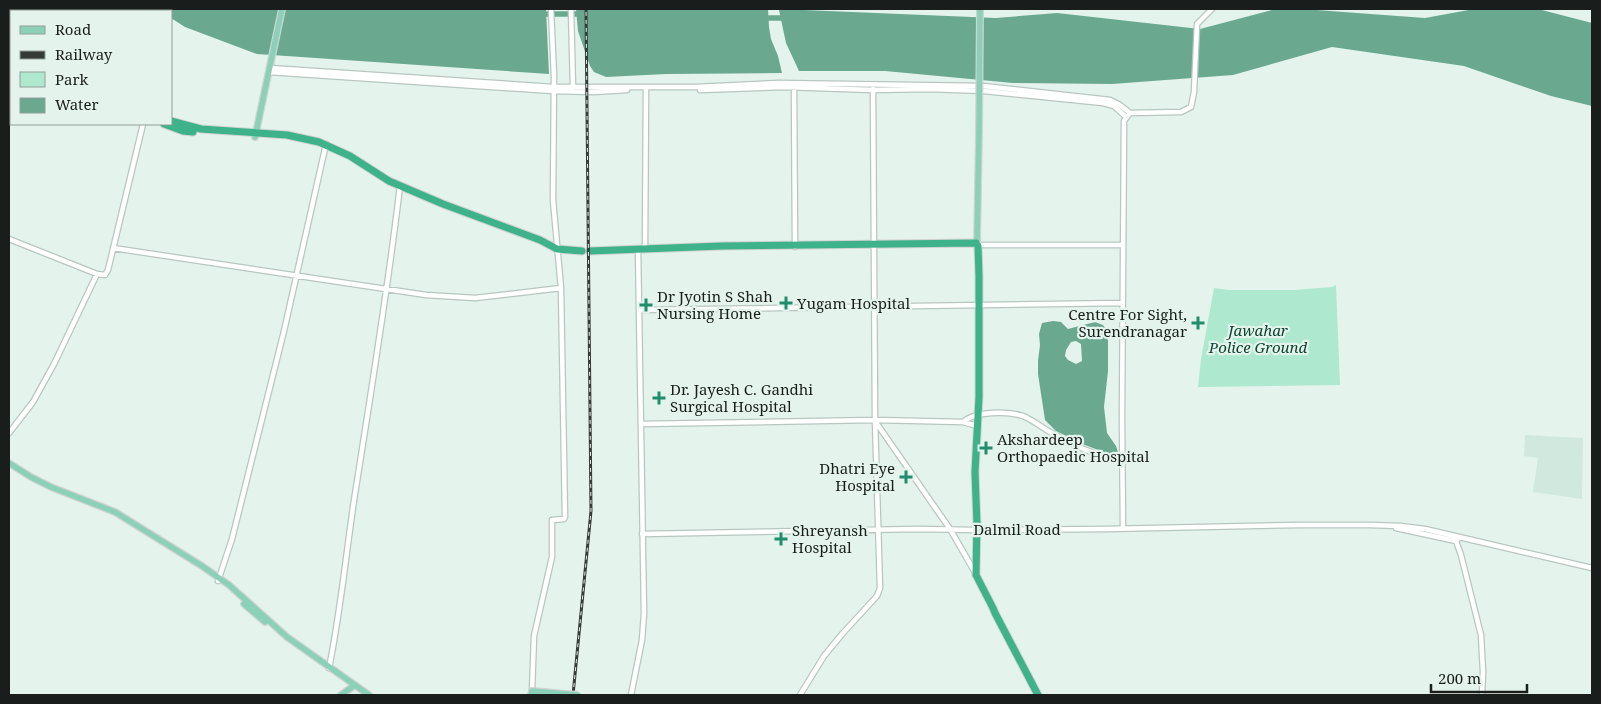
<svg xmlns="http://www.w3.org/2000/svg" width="1601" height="704" font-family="'Noto Serif',serif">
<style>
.built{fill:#d0e8dd}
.green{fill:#ade8cf}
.water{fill:#6aa990;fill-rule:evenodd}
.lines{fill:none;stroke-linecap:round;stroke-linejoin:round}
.river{stroke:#6aa990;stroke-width:5.5}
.minor-casing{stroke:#b8c6c0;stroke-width:7}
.major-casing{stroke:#d1d2d2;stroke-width:8}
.highway-casing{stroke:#d1d2d2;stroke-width:9}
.minor{stroke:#fff;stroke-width:4.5}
.major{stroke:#8bd1b9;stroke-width:5.5}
.highway{stroke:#3db28b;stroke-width:7}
.rail-casing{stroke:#343b38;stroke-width:3}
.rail{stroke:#e4f4ed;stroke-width:1;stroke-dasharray:4;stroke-linecap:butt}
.major-bridge-casing{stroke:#d1d2d2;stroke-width:8;stroke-linecap:butt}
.major-bridge{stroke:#8bd1b9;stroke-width:5.5}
.poi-dot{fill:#208d6c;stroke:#e4f4ed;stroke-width:2}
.labels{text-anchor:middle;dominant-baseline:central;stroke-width:4.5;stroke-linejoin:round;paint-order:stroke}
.poi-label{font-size:15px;fill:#191e1c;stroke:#e4f4ed;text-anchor:start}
.park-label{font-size:15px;font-style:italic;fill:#0e4433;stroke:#e4f4ed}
.street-label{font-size:15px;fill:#191e1c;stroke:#e4f4ed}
</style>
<rect width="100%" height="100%" fill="#e4f4ed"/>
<path class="built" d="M1525,435L1583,438L1582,499L1533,492L1538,458L1524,456Z"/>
<path class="green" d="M1336,285L1340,385L1198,387L1201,359L1214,288L1229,290H1294L1332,287Z"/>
<path class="water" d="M156,9H546L549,74L257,54L185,27L171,18V11H160Z
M576,9H768L769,27L771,39L778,56L782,73L666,74L606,77L594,72L590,66L578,31Z
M780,9L996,18L1057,13L1200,29L1276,9H1303L1425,18L1474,9H1538L1592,23V106L1551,96L1464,66L1332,47L1233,75L1112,84L1013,83L885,71H799L786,43L779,10Z
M1053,321L1061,322L1068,329L1095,322L1103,325L1108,332V371L1104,407L1107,433L1116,446L1118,452L1114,456L1085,445L1056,431L1045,420L1038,374V361L1040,345L1039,334L1042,323ZM1076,341L1081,344L1082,361L1076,364L1068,360L1065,356L1066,350L1071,342Z"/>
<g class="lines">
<path class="river" d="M538,14H582
M761,18H787"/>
<g class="minor-casing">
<path id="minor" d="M571,9L573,88
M270,68L553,87H696L779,83L983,86L1110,100L1120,105L1130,113
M269,72L553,91L593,92L627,90
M794,85L795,247
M700,90L784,87L873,90L928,89L984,91L1103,103L1114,106L1126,117
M9,239L97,274L105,275L108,270L143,124
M980,245H1123
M113,248L426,295L475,298L561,288
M645,249L646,87
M639,310L1122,303
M875,421L950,529L976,574
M963,422C975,411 1008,411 1023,416C1033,420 1041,427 1050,432C1072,445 1097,456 1122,461
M641,424L875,420L963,422L977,426
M9,433L33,402L54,364L97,274
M1123,528L1122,418L1124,121L1130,113L1181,112L1191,107L1194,92L1197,24L1212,9
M1396,528L1456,541
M642,534L918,529L976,530L1107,529L1299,525H1370L1400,526L1425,529L1592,568
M1459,538L1456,541L1461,555L1481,635L1483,672L1482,695
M218,581L232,539L284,331L326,144
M329,668C341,610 346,552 355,494C371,392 388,289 400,186
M532,691L534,636L552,557V520L564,519L565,517L561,288L553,200L554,76L551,9
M631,695L642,640L644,613L638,249
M800,695L824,656L843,633L877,596L880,588L875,420L873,89"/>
</g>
<g class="major-casing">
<path id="major" d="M255,137L282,9
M977,242L979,132
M9,463L31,477L51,487L115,512L202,566L229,585L287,637L369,695
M244,604L265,622
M341,695L355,685"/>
</g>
<g class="highway-casing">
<path id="highway" d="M9,46L11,47
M171,121L201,129L287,135L319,142L350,156L389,181L443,204L540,240L557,249L582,251
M164,124L183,131L193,132
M590,251L722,246L976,243
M977,521L976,575L993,608L995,613L1038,695
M977,525L975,472L979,397V276L978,246"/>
</g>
<use href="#minor" class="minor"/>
<use href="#major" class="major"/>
<use href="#highway" class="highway"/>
<g class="rail-casing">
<path id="rail" d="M573,695L591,511L586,9"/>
</g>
<use href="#rail" class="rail"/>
<g class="major-bridge-casing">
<path id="major-bridge" d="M979,132L980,9
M531,695L532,691L578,695"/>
</g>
<use href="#major-bridge" class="major-bridge"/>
</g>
<g class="poi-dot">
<path d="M783.5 295.5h5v5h5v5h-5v5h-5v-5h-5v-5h5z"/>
<path d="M643.5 297.5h5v5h5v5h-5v5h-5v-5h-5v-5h5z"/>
<path d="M1195.5 315.5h5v5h5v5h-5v5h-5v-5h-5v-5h5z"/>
<path d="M656.5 390.5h5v5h5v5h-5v5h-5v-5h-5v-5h5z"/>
<path d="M983.5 440.5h5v5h5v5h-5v5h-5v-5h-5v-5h5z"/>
<path d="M903.5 469.5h5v5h5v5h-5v5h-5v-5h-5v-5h5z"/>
<path d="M778.5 531.5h5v5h5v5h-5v5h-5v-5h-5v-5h5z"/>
</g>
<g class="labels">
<g class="poi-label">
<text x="657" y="296">Dr Jyotin S Shah<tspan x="657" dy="17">Nursing Home</tspan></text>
<text x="797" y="303">Yugam Hospital</text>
<text x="1187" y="314" text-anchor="end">Centre For Sight,<tspan x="1187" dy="17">Surendranagar</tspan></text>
<text x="670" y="389">Dr. Jayesh C. Gandhi<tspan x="670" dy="17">Surgical Hospital</tspan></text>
<text x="997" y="439">Akshardeep<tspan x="997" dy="17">Orthopaedic Hospital</tspan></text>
<text x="895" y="468" text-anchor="end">Dhatri Eye<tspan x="895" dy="17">Hospital</tspan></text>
<text x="792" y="530">Shreyansh<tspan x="792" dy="17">Hospital</tspan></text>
</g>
<g class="park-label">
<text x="1258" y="330">Jawahar<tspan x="1258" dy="17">Police Ground</tspan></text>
</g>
<g class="street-label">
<text x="1017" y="529">Dalmil Road</text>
</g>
</g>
<rect width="1601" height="704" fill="none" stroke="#191e1c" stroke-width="20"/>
<rect x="10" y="10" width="162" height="115" fill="#e4f4ed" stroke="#939e99"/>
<rect x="20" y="26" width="25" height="8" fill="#8bd1b9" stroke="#939e99"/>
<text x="55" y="35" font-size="15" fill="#191e1c">Road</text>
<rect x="20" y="51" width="25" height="8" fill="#343b38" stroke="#939e99"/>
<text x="55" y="60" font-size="15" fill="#191e1c">Railway</text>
<rect x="20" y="72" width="25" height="15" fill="#ade8cf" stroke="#939e99"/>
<text x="55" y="85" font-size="15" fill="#191e1c">Park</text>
<rect x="20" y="98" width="25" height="15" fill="#6aa990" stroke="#939e99"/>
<text x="55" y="110" font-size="15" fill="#191e1c">Water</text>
<path d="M1431 684v8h96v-8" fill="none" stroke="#191e1c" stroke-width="2.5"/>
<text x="1438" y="684" font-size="15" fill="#191e1c" stroke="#e4f4ed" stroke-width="4" paint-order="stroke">200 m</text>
</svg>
